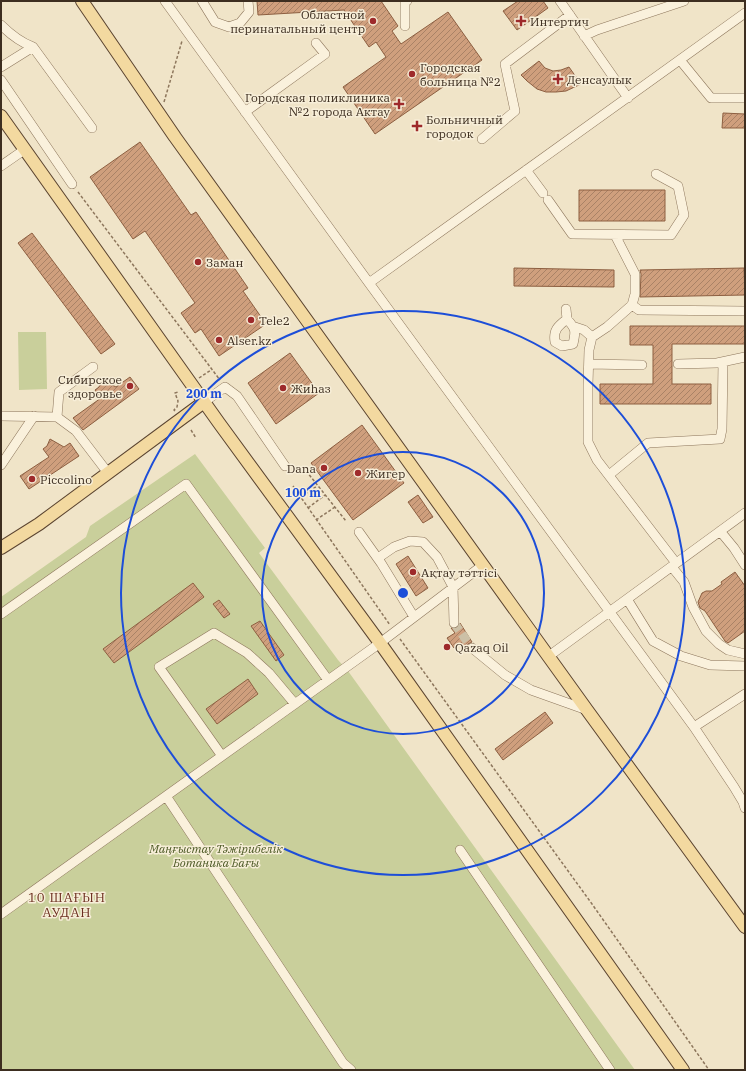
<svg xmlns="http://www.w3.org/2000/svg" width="746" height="1071" font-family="'IBM Plex Serif',serif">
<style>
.garden{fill:#c9cf9b}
.building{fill:url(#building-hatch);stroke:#8d5f41}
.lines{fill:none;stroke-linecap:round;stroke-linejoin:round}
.minor-tunnel{stroke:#ccc0a6;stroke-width:9;stroke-dasharray:9 4.5;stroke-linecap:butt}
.minor-casing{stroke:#8d765c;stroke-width:10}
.major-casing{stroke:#5b4430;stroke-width:14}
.path{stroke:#8d765c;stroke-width:1.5;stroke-dasharray:3 2;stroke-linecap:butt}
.minor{stroke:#faf1dc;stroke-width:9}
.major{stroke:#f3d9a0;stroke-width:12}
.ring{fill:none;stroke:#1d4ed8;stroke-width:2}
.poi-dot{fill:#9e2a2b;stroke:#f7eed8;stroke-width:1.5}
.labels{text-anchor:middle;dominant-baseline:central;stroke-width:3;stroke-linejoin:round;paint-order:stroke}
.poi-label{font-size:12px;fill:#3d2e20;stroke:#f7eed8;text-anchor:start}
.park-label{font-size:12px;font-style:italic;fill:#4d5a26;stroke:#f7eed8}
.neighbourhood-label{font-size:13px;letter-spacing:1px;fill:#6b2e1e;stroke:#f7eed8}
.centre{fill:#1d4ed8;stroke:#f7eed8;stroke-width:2}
.ring-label{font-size:12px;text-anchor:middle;font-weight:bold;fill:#1d4ed8;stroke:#f7eed8;stroke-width:3;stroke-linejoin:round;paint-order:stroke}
</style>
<defs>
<pattern id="building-hatch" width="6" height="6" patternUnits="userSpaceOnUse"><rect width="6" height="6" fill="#cf9f7d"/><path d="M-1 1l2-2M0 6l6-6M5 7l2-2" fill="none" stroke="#a98266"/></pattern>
</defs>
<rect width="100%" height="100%" fill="#f0e4c8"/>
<path class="garden" d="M18,332H46L47,389L19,390Z
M195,454L265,548L259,553L338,660L348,671L635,1070H1V597L86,537L90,526Z"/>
<path class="building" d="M257,1H381L398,26L392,31L401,44L448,12L482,60L375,134L343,87L386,57L376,42L369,47L344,10L258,15Z
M518,1H543L548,8L517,30L503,11Z
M539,61L545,68L553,71L561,70L569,67L581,84L566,91L556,92H546L537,89L527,81L521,75Z
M723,113L745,114V128H722Z
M140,142L191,215L196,212L248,288L243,291L266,324L219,356L201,329L195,333L181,313L195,303L145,231L133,239L90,177Z
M579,190H665V221H579Z
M32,233L115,344L101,354L18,243Z
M514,268L614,270V287L514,286Z
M744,268L745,295L640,297L641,274L640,270Z
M630,326H745V344H672V384H711V404H600V384H653V345H630Z
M290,353L319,393L276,424L248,383Z
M130,377L139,389L83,430L73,418L101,398L95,390L99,387L102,380L116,387Z
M362,425L404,483L353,520L311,463Z
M50,439L64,447L70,443L79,456L29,489L20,476L49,457L43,449L47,446Z
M418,495L433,517L423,523L408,502Z
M408,556L428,588L416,596L396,564Z
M735,572L745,586V631L728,643L725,641L705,611L700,608L698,602L702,593L706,591H712L722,584L721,582Z
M193,583L204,597L114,663L103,649Z
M219,600L230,614L224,618L213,604Z
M260,621L284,655L276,661L251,626Z
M460,623L472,642L468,644L464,648L461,643L454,648L447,638L455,633L451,628H457Z
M248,679L258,694L217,724L206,709Z
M545,712L553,723L503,760L495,749Z"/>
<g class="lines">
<path class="minor-tunnel" d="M454,623L472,648"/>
<g class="minor-casing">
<path id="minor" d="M165,1L369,283L694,727L734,787L743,802L745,808
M202,1L215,22L229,27L240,23L249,12L248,1
M560,1L628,98
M1,25C11,35 20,42 33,47L92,128
M405,26V2L407,1
M584,36L597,30L684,1
M680,60L711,98H745
M1,67L33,47
M1,80L72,184
M245,112L325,54L316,43
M482,139L515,111L505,64L570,15
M1,166L24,150
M526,170L543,193
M548,200L572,234L671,235L684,215L678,186L656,174
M369,283L745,13
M632,305L639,310L745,311
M566,309L567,319C558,326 553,330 555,342L562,346L573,344C576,331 576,329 567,319
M575,327L584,330L592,337L607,327L632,305L635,294V274L615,235
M592,337L589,350L588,385V442L597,460L676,563
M589,364L642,365
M678,364L717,363L745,357
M93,367L59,392L57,417L76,431L108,473
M204,402L225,387L237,396L285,466
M1,416L57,417
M1,465L34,416
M609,475L648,443L720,439L722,429L723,362
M720,531L734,548L745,565
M359,532L381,563L414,617
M378,558L394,547L410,541L423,542L437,557L453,587L454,623
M672,567L684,582L693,607L706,631L719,644L728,650L745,654
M627,599L653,641L681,656L710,665L745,666
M1,614L186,484L328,680
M472,648L505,675L531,690L587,710
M549,656L745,513
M694,727L745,694
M222,756L159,667L214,633L247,653L269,673L295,704
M166,796L343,1063L351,1070
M460,850L610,1070
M1,914L380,643L483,565"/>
</g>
<g class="major-casing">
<path id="major" d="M82,1L175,137L587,710L745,927
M1,116L219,423L380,643L683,1070
M1,548L39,524L204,402"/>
</g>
<path class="path" d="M164,102L182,41
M78,192L220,380
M199,378L211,370
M175,411L174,410L177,407L178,401L175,393L178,392
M191,430L196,438
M303,467L346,521
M293,486L390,625
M301,497L317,486
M308,508L325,495
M316,520L335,507
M400,639L592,904L709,1070"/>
<use href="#minor" class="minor"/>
<use href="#major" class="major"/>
</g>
<g class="ring">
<circle cx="403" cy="593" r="141"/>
<circle cx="403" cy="593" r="282"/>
</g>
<g class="poi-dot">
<circle cx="373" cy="21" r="4"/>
<path d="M519 15h4v4h4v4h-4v4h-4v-4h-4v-4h4z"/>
<circle cx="412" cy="74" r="4"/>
<path d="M556 73h4v4h4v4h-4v4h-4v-4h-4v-4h4z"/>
<path d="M397 98h4v4h4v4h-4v4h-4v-4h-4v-4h4z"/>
<path d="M415 120h4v4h4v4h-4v4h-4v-4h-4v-4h4z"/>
<circle cx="198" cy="262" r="4"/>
<circle cx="251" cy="320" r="4"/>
<circle cx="219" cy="340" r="4"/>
<circle cx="130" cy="386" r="4"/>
<circle cx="283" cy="388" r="4"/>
<circle cx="324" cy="468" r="4"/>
<circle cx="358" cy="473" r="4"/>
<circle cx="32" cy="479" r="4"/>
<circle cx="413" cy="572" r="4"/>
<circle cx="447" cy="647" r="4"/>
</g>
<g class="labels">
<g class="poi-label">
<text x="365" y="14" text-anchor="end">Областной<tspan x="365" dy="14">перинатальный центр</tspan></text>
<text x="530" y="21">Интертич</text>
<text x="420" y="67">Городская<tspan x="420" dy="14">больница №2</tspan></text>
<text x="567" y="79">Денсаулык</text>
<text x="390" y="97" text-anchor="end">Городская поликлиника<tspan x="390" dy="14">№2 города Актау</tspan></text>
<text x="426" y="119">Больничный<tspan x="426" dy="14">городок</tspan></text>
<text x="206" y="262">Заман</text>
<text x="259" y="320">Tele2</text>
<text x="227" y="340">Alser.kz</text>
<text x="122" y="379" text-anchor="end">Сибирское<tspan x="122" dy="14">здоровье</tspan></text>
<text x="291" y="388">Жиhаз</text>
<text x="316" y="468" text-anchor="end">Dana</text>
<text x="366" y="473">Жигер</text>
<text x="40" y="479">Piccolino</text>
<text x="421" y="572">Ақтау тәттісі</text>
<text x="455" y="647">Qazaq Oil</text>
</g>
<g class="park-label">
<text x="216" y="848">Маңғыстау Тәжірибелік<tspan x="216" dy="14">Ботаника Бағы</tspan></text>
</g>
<g class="neighbourhood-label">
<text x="67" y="897">10 ШАҒЫН<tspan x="67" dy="15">АУДАН</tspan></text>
</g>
</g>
<circle cx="403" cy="593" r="6" class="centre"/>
<g class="ring-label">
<text x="204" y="398">200 m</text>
<text x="303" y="497">100 m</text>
</g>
<rect width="746" height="1071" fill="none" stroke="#3d2e20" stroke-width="4"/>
</svg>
